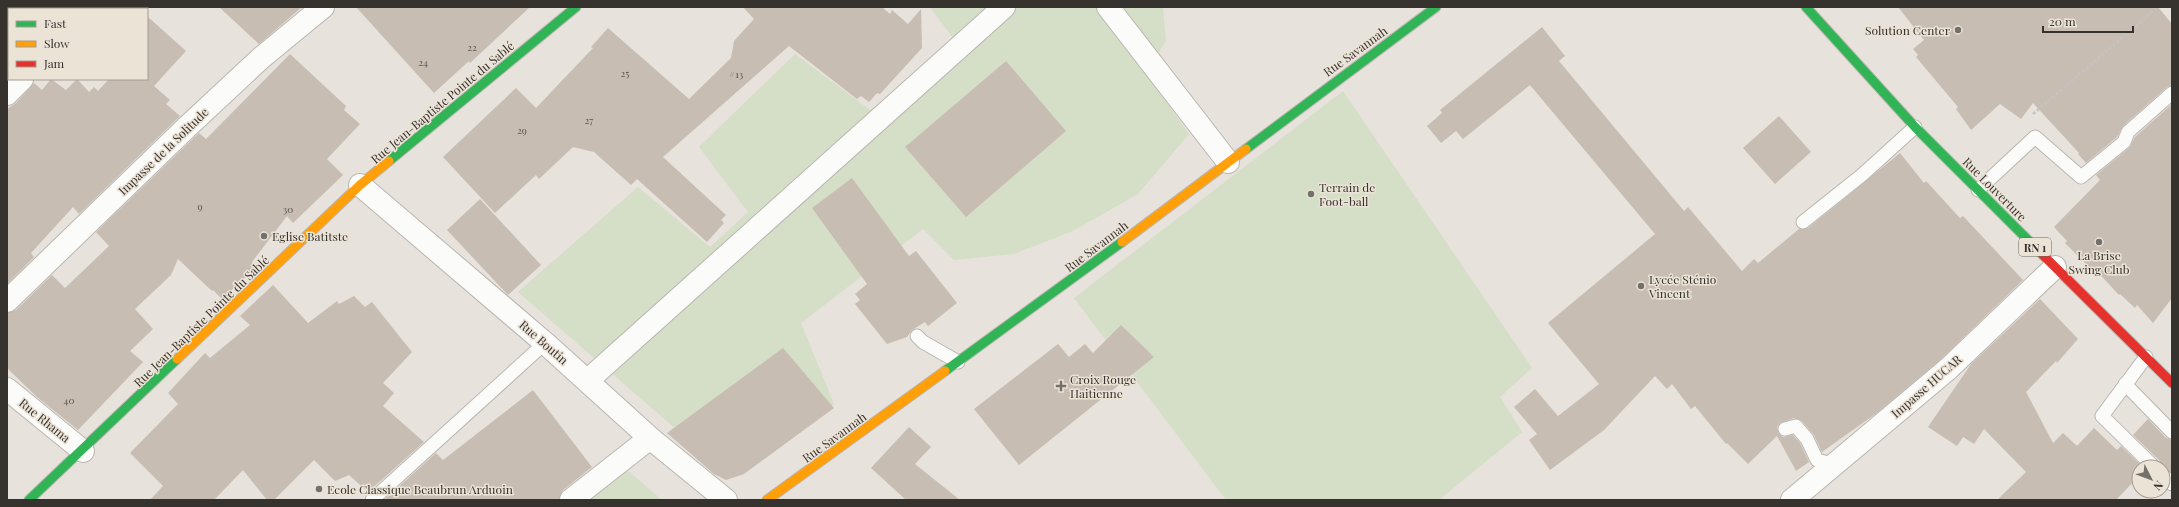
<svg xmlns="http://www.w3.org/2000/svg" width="2179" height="507" font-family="'Playfair Display',serif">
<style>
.green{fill:#d5dec7}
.building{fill:#c7bdb3}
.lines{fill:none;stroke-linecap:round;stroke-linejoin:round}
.lane-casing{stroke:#bab6b1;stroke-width:15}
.street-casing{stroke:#bab6b1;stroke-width:24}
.fast-casing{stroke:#bab6b1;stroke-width:11}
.slow-casing{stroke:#bab6b1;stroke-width:11}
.jam-casing{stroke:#bab6b1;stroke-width:11}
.path{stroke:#c6c2c0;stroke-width:2.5;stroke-dasharray:3 2;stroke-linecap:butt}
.lane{stroke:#fbfbfa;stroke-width:13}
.street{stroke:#fbfbfa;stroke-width:22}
.fast{stroke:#30b455;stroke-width:9}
.slow{stroke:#ff9f0a;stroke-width:9}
.jam{stroke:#e5322d;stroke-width:9}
.poi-dot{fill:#74706b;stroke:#ece3d7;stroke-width:1.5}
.labels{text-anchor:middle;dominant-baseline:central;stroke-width:3;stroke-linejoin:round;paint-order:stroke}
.number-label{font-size:10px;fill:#5a554f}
.shield{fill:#ece3d7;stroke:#6d6761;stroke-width:1}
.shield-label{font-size:11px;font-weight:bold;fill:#36322e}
.poi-label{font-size:12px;fill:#36322e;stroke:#ece3d7;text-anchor:start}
.street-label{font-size:12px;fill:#36322e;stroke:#ece3d7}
</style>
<rect width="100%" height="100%" fill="#e7e2dc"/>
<path class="green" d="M930,7H1163L1166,41L1146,73L1189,134L1138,194L1073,231L1014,254L954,260L923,229L801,323L834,404L742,468L722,469L518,292L638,187L710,247L748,212L699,147L795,54L870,110L967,57Z
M1343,91L1532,368L1500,397L1522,432L1439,500H1226L1074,298Z
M627,470L662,500H590Z"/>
<path class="building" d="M219,7H302L259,44Z
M356,7H530L470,63L469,61L434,93Z
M743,7H882L890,14L892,10L908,24L921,9L922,48L880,94L877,93L869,102L861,96L857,99L789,46L663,157L726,215L721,220L724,223L707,242L637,179L631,185L594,152L573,147L539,179L536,175L495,213L443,157L516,88L536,108L593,48L591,47L608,28L689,99L731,58L734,41L754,19Z
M1898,7H2158L2172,24V85L2167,87L2123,126L2117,137L2086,163L2078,154L2079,153L2033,103L2021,119L2000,104L1971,130L1956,109L1958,107L1916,57L1918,55L1913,49L1924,40Z
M147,16L186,51L154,86L170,100L166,104L180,116L79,214L73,207L31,253L34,257L7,284V109L16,103L34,83L42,90L51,79L66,90L77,79L89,92L94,87L98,91L109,79H147Z
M1542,27L1565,56L1559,61L1684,211L1688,207L1742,271L1754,259L1758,263L1799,229L1808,228L1900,153L1924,183L1926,181L1960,218L1963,216L2023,280L1940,360L1878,412L1822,452L1814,435L1802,421L1794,418L1780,423L1777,427L1779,434L1783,437L1793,435L1800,443L1809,462L1796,471L1777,436L1748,464L1727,443L1726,444L1695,406L1691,409L1672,384L1667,389L1655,376L1604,430L1550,470L1529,440L1537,434L1514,407L1535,389L1558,416L1599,384L1548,323L1655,234L1530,85L1463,139L1456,131L1441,143L1427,126L1442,113L1440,110Z
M290,54L346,106L344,110L360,124L327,159L343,175L293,223L287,216L252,262L256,267L222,299L213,290L212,291L178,259L171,275L135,309L153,329L130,351L143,362L78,430L37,397L7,368V313L16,310L52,275L65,288L109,246L96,232L199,133L206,139Z
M1006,61L1066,131L966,217L905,147Z
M2172,104V298L2153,323L2137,305L2135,308L2120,294L2119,295L2093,267L2091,269L2065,243L2067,241L2054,227L2100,180L2096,175L2129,148L2135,137Z
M1779,116L1811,152L1775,184L1743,148Z
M852,178L909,256L916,251L957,303L928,326L925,322L912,330L907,337L887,344L855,304L860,300L855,294L867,284L812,208Z
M480,199L541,265L508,295L447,230Z
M273,285L308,323L337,301L339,304L354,296L365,307L372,302L412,352L383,383L394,393L383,406L424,442L368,492L349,475L335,481L314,460L274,500H267L243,470L214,500H150L163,486L130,453L178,404L168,393L205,353L210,358L250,325L240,316Z
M2040,299L2078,339L2057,363L2056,361L2026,392L2053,443L2063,433L2077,446L2094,428L2117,450L2121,446L2143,467H2139V476L2116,500H1997L2026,472L1984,429L1974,444L1963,437L1957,446L1928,427L1971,364Z
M1121,325L1154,357L1019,465L974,409L1058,344L1069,357L1085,344L1093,353Z
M783,348L834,408L744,474L726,480L714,474L667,433Z
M533,390L592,467L563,490L559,500H384L436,453L443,460Z
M2148,419L2166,438L2172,440V473L2162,467L2160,461L2133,435Z
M909,427L931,447L915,464L960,500H906L871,468Z"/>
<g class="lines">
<g class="lane-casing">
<path id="lane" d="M1978,190L2035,137L2081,177L2124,142L2128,132L2172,93
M1803,222L1862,175L1915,127
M917,336L923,342L958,362
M2146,357L2102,416L2154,467
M2125,384L2172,432
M1785,429L1796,426L1807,439L1817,460L1835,465
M2163,475L2172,484
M372,500L545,343"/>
</g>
<g class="street-casing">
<path id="street" d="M85,7V9
M1108,7L1228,162
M7,94L22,79
M360,185L545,343L650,438L726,500
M7,301L187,127L261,58L323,7
M587,381L1004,7
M7,389L83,451
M571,500L650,438
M1792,500L1948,369L2055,267"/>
</g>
<g class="fast-casing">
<path id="fast" d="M1806,7L1915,127L2043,255
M1246,149L1436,7
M389,161L576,7
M945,371L1122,242
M29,500L177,359"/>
</g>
<g class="slow-casing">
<path id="slow" d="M1122,242L1246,149
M177,359L360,185L389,161
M767,500L945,371"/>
</g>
<g class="jam-casing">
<path id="jam" d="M2043,255L2172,383"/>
</g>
<path class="path" d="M2033,114L2158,7"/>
<use href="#lane" class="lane"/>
<use href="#street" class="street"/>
<use href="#fast" class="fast"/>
<use href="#slow" class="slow"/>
<use href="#jam" class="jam"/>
</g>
<g class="poi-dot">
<circle cx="1958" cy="30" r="4"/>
<circle cx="1311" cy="194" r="4"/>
<circle cx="264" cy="236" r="4"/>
<circle cx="2099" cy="242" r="4"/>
<circle cx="1641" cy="286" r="4"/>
<path d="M1059 380h4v4h4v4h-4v4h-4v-4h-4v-4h4z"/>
<circle cx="319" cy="489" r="4"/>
</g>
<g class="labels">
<g class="number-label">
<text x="472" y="47">22</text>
<text x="423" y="62">24</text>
<text x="625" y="73">25</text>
<text x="736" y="74">#13</text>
<text x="589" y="120">27</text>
<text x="522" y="130">29</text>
<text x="200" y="206">9</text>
<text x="288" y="209">30</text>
<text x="69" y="400">40</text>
</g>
<rect class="shield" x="2019" y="238" width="32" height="18" rx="3"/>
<g class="shield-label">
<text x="2035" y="247">RN 1</text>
</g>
<g class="poi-label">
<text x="1950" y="30" text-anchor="end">Solution Center</text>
<text x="1319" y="187">Terrain de<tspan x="1319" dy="14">Foot-ball</tspan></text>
<text x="272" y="236">Eglise Batitste</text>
<text x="2099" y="255" text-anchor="middle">La Brise<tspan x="2099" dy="14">Swing Club</tspan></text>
<text x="1649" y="279">Lycée Sténio<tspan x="1649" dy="14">Vincent</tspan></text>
<text x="1070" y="379">Croix Rouge<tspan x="1070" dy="14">Haitienne</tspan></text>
<text x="327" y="489">Ecole Classique Beaubrun Arduoin</text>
</g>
<g class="street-label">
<text transform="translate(1355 51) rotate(-36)">Rue Savannah</text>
<text transform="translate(442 102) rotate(-40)">Rue Jean-Baptiste Pointe du Sablé</text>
<text transform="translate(163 151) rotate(-44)">Impasse de la Solitude</text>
<text transform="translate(1995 189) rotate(45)">Rue Louverture</text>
<text transform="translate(1096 246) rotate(-37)">Rue Savannah</text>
<text transform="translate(201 321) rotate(-44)">Rue Jean-Baptiste Pointe du Sablé</text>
<text transform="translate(544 342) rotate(41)">Rue Boutin</text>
<text transform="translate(1926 386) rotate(-41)">Impasse HUCAR</text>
<text transform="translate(45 420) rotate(39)">Rue Rhama</text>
<text transform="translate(834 437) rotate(-36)">Rue Savannah</text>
</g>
</g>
<rect width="2179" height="507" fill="none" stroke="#36322e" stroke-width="16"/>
<rect x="8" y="8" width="140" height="72" fill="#ece3d7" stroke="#a39c93"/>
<rect x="16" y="21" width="20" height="6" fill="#30b455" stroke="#a39c93"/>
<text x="44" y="28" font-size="12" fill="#36322e">Fast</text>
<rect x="16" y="41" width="20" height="6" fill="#ff9f0a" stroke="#a39c93"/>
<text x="44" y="48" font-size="12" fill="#36322e">Slow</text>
<rect x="16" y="61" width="20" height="6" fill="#e5322d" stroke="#a39c93"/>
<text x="44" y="68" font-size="12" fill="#36322e">Jam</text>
<g transform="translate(2151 479) rotate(132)"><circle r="19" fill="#ece3d7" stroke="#a39c93"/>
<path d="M0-3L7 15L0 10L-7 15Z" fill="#74706b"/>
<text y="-6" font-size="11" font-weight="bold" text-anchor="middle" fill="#36322e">N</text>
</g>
<path d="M2043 26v6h90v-6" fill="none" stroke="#36322e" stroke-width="2"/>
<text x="2049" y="26" font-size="12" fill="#36322e" stroke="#ece3d7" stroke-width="3" paint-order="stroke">20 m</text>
</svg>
